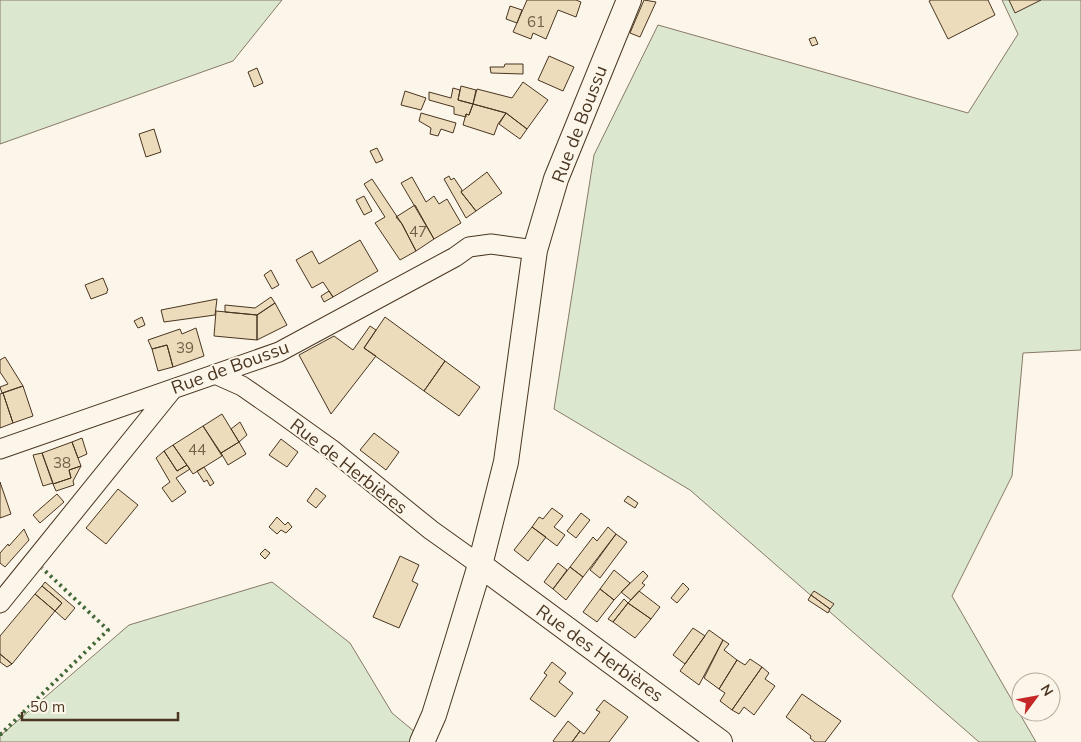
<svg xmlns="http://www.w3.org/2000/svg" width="1081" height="742" font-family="Mulish,sans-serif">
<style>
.green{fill:#dce7d0;stroke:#887966}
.building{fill:#ecdcbc;stroke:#4a3520}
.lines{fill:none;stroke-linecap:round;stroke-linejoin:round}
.minor-casing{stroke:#4a3520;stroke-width:21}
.tertiary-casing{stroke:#4a3520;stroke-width:26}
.minor{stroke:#fbf6e9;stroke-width:19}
.tertiary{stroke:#fbf6e9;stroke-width:24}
.hedge{stroke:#436837;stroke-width:4;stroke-dasharray:2.5 4;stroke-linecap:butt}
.labels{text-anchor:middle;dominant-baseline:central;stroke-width:4;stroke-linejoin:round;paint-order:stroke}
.number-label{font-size:15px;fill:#725f47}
.street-label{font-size:18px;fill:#4a3520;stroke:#fbf6e9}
</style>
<rect width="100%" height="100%" fill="#fbf6e9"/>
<path class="green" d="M0,0H282L233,61L0,144Z
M1002,0H1081V350L1023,353L1012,476L952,596L1036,742H979L690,490L554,409L594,155L658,25L968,113L1018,34Z
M272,582L350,643L392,713L427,742H0V736L129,625Z"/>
<path class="building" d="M527,0H576L581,2L576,17L558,10L546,39L533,33L531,39L513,32Z
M644,0L656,2L640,37L630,33Z
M931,0H988L995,15L948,39L929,1Z
M1009,0H1041L1015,13Z
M510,6L522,10L517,23L506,19Z
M815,37L818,44L812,46L809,39Z
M549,56L574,67L563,91L538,80Z
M505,64H523V74L491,73L490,67H504Z
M257,68L263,83L254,87L248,72Z
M523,82L548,100L527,129L506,113L473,104L477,89L512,98Z
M461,86L476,90L473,104L458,100Z
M453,88L460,90L458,100L473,104L469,115L466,114V117L454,114V107L429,100V92L451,98Z
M405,91L426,98L421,110L401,105Z
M473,104L506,113L498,124L494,135L463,125L466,114L469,115Z
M421,113L456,123L453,133L441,129L438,136L430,134L431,128L419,121Z
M506,113L527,129L520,139L499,124Z
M154,129L161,152L146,157L139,134Z
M377,148L383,160L376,163L370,151Z
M487,172L502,193L476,211L461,192Z
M449,176L451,180L454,178L462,190L461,192L476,211L466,218L444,179Z
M412,177L426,202L434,196L439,204L447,199L461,223L434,239L401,183Z
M372,179L402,224L416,251L400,260L375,223L385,217L364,184Z
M364,196L372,211L364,215L356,200Z
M415,205L434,239L416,251L402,224L396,217Z
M360,240L378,271L333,297L323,282L312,288L296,260L312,251L319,264Z
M271,270L279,285L272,289L264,275Z
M103,278L108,290L107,291V293L91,299L85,285Z
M329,291L333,297L324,302L321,296Z
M271,297L275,303L257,315L225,312V305L255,308Z
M217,299L215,315L164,322L161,310Z
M275,303L287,325L257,340V315Z
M216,311L257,315V340L214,336Z
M142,317L145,325L138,328L134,321Z
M385,317L445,361L424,391L364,348Z
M370,326L376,330L364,348L376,356L331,414L299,355L334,336L353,350Z
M196,328L204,356L173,367L167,345L152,349L148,340L180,329L182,334Z
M167,345L173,367L158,371L152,349Z
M5,357L23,386L2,393L0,387L8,384L0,372V360Z
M445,361L480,387L459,416L424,391Z
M23,386L33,416L13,423L3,393Z
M3,393L13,423L0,428V394Z
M222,414L239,442L221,453L203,426Z
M240,422L247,435L239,442L231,429Z
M203,426L222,456L193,474L173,445Z
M374,433L399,452L386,470L360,450Z
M82,438L87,454L78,458L72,442Z
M281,439L298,452L287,467L269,455Z
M72,442L81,466L69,470L71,478L53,484L42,453Z
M239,442L246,454L228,465L221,453Z
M173,445L187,465L177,471L164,451Z
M164,451L177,471L187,465L190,469L176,478L186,492L172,502L162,488L170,482L156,458Z
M42,453L53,483L43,486L33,455Z
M81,466L73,481L74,485L56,491L53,484L71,478L69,470Z
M204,467L214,483L210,486L207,480L204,482L197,471Z
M0,482L11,514L0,518Z
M316,488L326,496L316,508L307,501Z
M118,489L138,505L106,544L86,528Z
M57,494L64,502L40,523L33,515Z
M628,496L638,503L635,508L624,501Z
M552,508L563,516L554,527L565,535L557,546L532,527L539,517L543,519Z
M581,513L590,520L576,538L567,531Z
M277,517L285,525L288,522L292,527L286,533L281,530L277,534L269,527Z
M532,527L546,537L528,561L514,550Z
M608,527L616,534L583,577L570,567L593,537L597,541Z
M24,529L29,540L5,567L0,563V553L8,544L9,546Z
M616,534L627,542L600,578L590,570Z
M265,549L270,553L265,559L260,554Z
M400,556L419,565L412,581L418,584L399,628L373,617Z
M558,563L567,570L553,589L544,582Z
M570,567L583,577L566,600L553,589Z
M614,570L630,583L614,600L600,589Z
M643,571L648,576L642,583L645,585L631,600L621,592Z
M45,582L75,608L65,620L55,611L62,603L42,586Z
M683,583L689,589L677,603L671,598Z
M42,586L62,603L55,611L35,594Z
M600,589L614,600L597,622L583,612Z
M639,591L660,607L651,619L628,603Z
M814,591L834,604L830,609L811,595Z
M35,594L55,611L12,664L0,654V636Z
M811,595L830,609L828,613L808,600Z
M624,599L628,603L613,622L608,619Z
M628,603L651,619L635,638L613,622Z
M693,628L705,636L685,664L673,655Z
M709,630L723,640L699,685L680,671Z
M723,640L729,644L724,650L737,660L719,689L704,678Z
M0,654L12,664L7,667L0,662Z
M750,659L762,667L732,710L720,701L725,693L719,689L737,660L745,665Z
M552,662L566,673L559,682L573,693L555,717L530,699L547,675L544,673Z
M762,667L769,673L765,679L775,686L754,715L744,707L739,714L732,710Z
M802,694L841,721L825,742H815L810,738L811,736L786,717Z
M604,700L628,717L609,742H572L580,731L584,734L600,712L596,710Z
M568,721L580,731L572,742H555L553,741Z"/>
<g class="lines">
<g class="minor-casing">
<path id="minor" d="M215,374L242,386L278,411L331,449L431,530L480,565
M0,449L279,352L455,257L469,247L491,244L535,250
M0,603L172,390"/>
</g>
<g class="tertiary-casing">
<path id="tertiary" d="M480,565L720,742
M422,742L434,715L457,641L480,565L506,462L535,250L556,179L629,0"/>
</g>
<use href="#minor" class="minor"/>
<use href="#tertiary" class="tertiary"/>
<path class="hedge" d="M0,733L1,734L108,630L42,568"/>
</g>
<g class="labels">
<g class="number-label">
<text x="536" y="21">61</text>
<text x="418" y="231">47</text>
<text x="185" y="347">39</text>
<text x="197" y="449">44</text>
<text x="62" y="462">38</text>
</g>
<g class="street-label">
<text transform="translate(579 124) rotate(-69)">Rue de Boussu</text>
<text transform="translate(230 367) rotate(-20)">Rue de Boussu</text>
<text transform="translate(349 466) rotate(38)">Rue de Herbières</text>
<text transform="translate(600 653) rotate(36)">Rue des Herbières</text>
</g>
</g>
<g transform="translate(1036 697) rotate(58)"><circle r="24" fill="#fbf6e9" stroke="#b4a999"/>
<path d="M0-4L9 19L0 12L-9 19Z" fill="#c62828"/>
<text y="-8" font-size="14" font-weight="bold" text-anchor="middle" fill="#4a3520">N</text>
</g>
<path d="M22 712v8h156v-8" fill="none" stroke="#4a3520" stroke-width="2.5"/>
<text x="30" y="712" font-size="15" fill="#4a3520" stroke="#fbf6e9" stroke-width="4" paint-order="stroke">50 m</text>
</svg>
